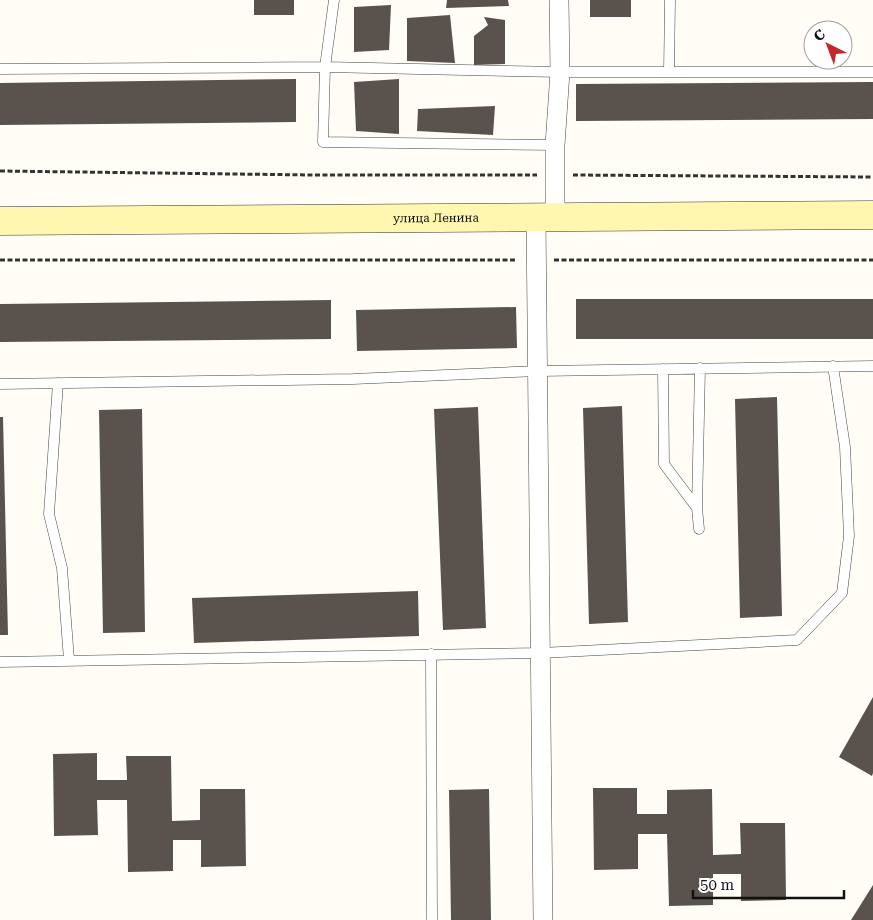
<svg xmlns="http://www.w3.org/2000/svg" width="873" height="920" font-family="'Roboto Serif',serif">
<style>
.building{fill:#5a524d}
.lines{fill:none;stroke-linecap:round;stroke-linejoin:round}
.service-casing{stroke:#444;stroke-width:11}
.minor-casing{stroke:#444;stroke-width:20}
.secondary-casing{stroke:#333;stroke-width:29}
.path{stroke:#333;stroke-width:3;stroke-dasharray:5 2.5;stroke-linecap:butt}
.service{stroke:#fff;stroke-width:10}
.minor{stroke:#fff;stroke-width:19}
.secondary{stroke:#fff6b0;stroke-width:28}
.labels{text-anchor:middle;dominant-baseline:central;stroke-width:5;stroke-linejoin:round;paint-order:stroke}
.street-label{font-size:12px;fill:#111;stroke:#fff}
</style>
<rect width="100%" height="100%" fill="#fffdf5"/>
<path class="building" d="M254,0H294V15H254Z
M447,0H508L509,6L446,8Z
M590,0H631V17H590Z
M391,5L389,50L354,52V7Z
M450,15L455,63L407,61V18Z
M484,17L505,20V64L474,65V36L488,25Z
M296,79V122L0,125V83Z
M399,79V134L356,131L354,82Z
M873,82V119L576,121V84Z
M495,106L493,135L417,131L418,109Z
M576,299H873V339H576Z
M331,300V339L0,342V304Z
M516,307L517,348L357,351L356,310Z
M777,397L782,616L740,618L735,399Z
M622,406L628,622L589,624L583,408Z
M478,407L486,628L443,630L434,409Z
M142,409L145,632L103,633L99,410Z
M0,417H3L8,635H0Z
M418,591L419,636L194,643L192,598Z
M873,697V773L872,776L839,757Z
M97,753V780H127L126,756H171L172,821L200,820V789H245L246,866L201,867V840H173V871L128,872L127,800H97L98,835L54,836L53,754Z
M593,788H637V814H667V790L712,789L713,855L741,854L740,823H785L786,900L741,901V874H713V905L669,906L667,834H638V869L594,870Z
M489,789L491,920H451L449,790Z
M873,885V920H851Z"/>
<g class="lines">
<g class="service-casing">
<path id="service" d="M334,0L325,67L323,142L555,145
M0,69L325,67L560,72H669L670,0
M669,72H873
M663,369L664,464L697,508L699,529
M58,383L49,514L62,568L69,660
M0,384L353,379L538,371L873,366
M697,508L700,368
M431,654L432,920
M0,662L541,653L797,640L842,593L849,536L845,447L833,366"/>
</g>
<g class="minor-casing">
<path id="minor" d="M555,217V145L560,72L559,0
M536,218L543,920"/>
</g>
<g class="secondary-casing">
<g id="secondary">
<path id="s1" d="M0,221L873,215"/>
</g>
</g>
<path class="path" d="M0,171L312,175H537
M573,175L873,177
M0,260H517
M554,260H873"/>
<use href="#service" class="service"/>
<use href="#minor" class="minor"/>
<use href="#secondary" class="secondary"/>
</g>
<g class="labels">
<g class="street-label">
<text stroke="none"><textPath href="#s1" startOffset="436">улица Ленина</textPath></text>
</g>
</g>
<g transform="translate(828 45) rotate(318)"><circle r="24" fill="#ffffff" stroke="#a0a0a0"/>
<path d="M0-4L9 19L0 12L-9 19Z" fill="#c4262e"/>
<text y="-8" font-size="14" font-weight="bold" text-anchor="middle" fill="#111111">С</text>
</g>
<path d="M693 890v8h151v-8" fill="none" stroke="#111111" stroke-width="2.5"/>
<text x="700" y="890" font-size="15" fill="#111111" stroke="#ffffff" stroke-width="4" paint-order="stroke">50 m</text>
</svg>
